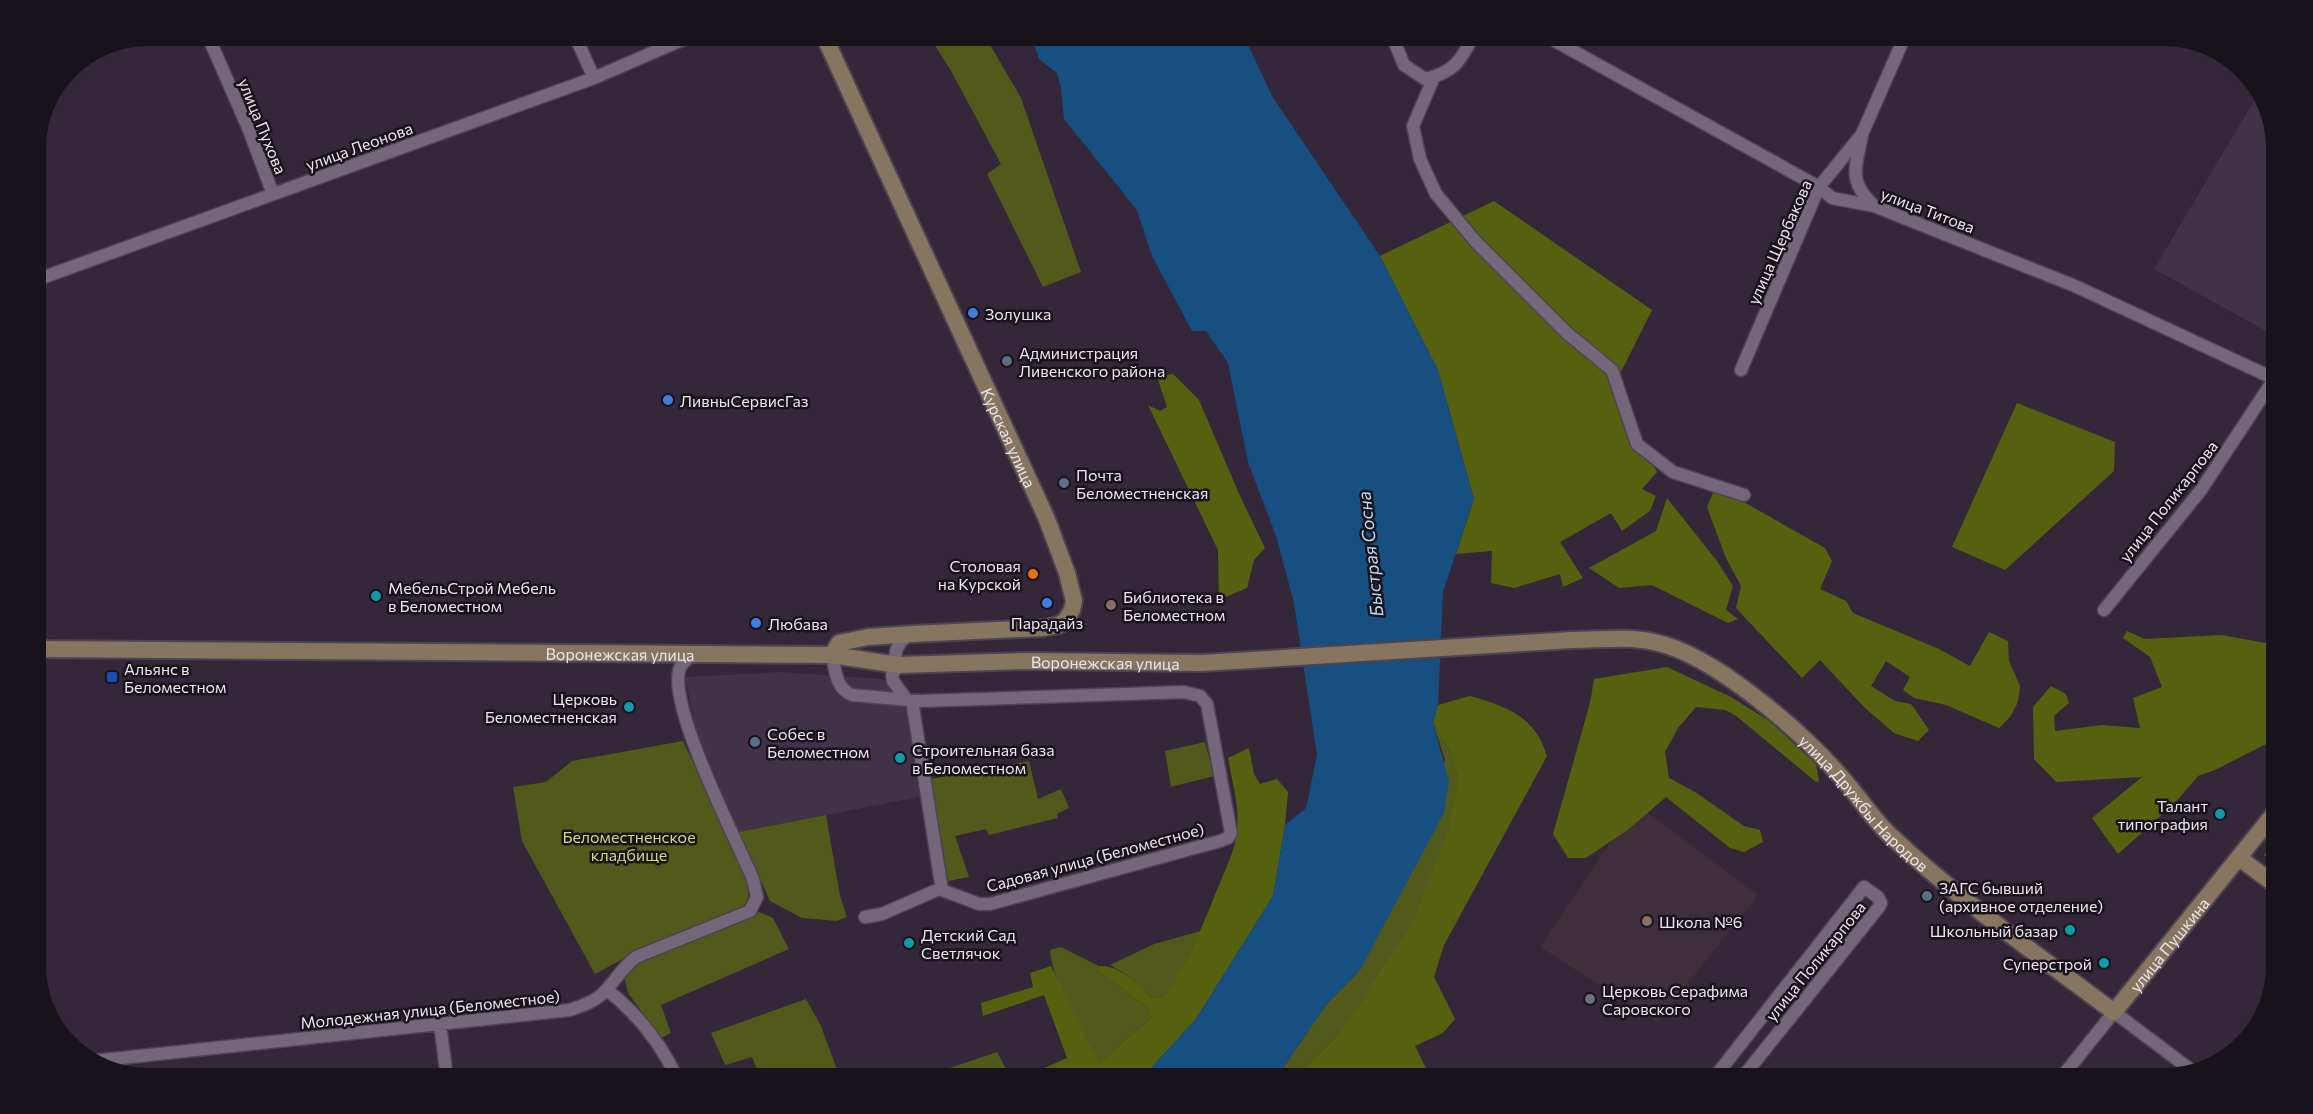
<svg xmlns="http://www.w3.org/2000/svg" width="2313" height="1114" font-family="Commissioner,sans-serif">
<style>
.built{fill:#423249}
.education{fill:#3e2f3b}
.green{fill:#515a1b}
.forest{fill:#566110}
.water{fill:#174f81}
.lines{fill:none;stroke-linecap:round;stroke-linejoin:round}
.street-casing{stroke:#4d4352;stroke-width:15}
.secondary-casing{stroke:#4d4352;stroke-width:20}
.street{stroke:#75677b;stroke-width:12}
.secondary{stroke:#88755f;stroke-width:16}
.shop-dot{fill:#3f7fe0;stroke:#18131b;stroke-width:2}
.service-dot{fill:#5c6f8a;stroke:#18131b;stroke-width:2}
.food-dot{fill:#e8710a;stroke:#18131b;stroke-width:2}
.culture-dot{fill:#0f9aa8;stroke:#18131b;stroke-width:2}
.education-dot{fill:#8d6e63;stroke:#18131b;stroke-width:2}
.transit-dot{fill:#1a4fb4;stroke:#18131b;stroke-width:2}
.worship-dot{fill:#6b7280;stroke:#18131b;stroke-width:2}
.labels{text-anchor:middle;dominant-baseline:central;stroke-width:5;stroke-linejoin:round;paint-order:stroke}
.street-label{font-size:16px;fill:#ede5f0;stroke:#18131b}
.poi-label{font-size:16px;fill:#ede5f0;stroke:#18131b;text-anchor:start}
.park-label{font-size:16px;fill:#cbdd75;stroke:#18131b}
.water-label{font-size:18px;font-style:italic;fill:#bddaf9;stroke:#18131b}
</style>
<rect width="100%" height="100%" fill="#342739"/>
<path class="built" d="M2260,91L2277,142V337L2154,269Z
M782,672L882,679L908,708L919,797L739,832L697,735L685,677Z"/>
<path class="education" d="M1636,804L1758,895L1657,1022L1540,947Z"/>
<path class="green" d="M929,36H985L1021,98L1081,272L1043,287L987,174L1001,164L950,69Z
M1433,723L1450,752L1458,776L1451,826L1413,925L1378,972L1366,998L1334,1039L1296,1078H1276L1326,1005L1360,970L1445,760Z
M683,741L746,877C750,893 750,900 739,912L643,948L595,974L522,841L513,787L546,782L572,761Z
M1205,742L1214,776L1171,787L1165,751Z
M1029,761L1038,799L1061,789L1069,808L1057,814L1058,818L989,835L986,829L955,836L969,877L948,881L931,779Z
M826,815L840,896L847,917L837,921L802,918L770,901L739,832Z
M2277,837V865L2264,855Z
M759,912L773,918L789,949L661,1005L671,1033L661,1038L628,993L624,976L632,965Z
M1201,931L1179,976L1164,997L1152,998L1124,973L1110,965L1154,944Z
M1061,947L1099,966L1097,971L1146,1006L1151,1018L1100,1062C1083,1033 1052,983 1050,950Z
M806,999L821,1026L840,1078H760L752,1057L725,1065L711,1033Z
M997,1052L1011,1078H920Z"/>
<path class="forest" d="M1494,201L1652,310L1611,392L1657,472L1642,489L1656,496L1650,511L1622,531L1611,513L1560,542L1583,578L1563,587L1560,574L1514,588L1491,583L1492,551L1456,554L1474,499L1438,370L1380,256Z
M1173,374L1199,400L1240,496L1265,548L1254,560L1247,588L1219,600L1218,550L1148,405L1160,411L1167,407L1157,377Z
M2017,403L2115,442L2114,471L2005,570L1952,547Z
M1714,491L1742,501L1825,548L1832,561L1820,589L1846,601L1853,613L1939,649L1970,666L1989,632L2008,641L2009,661L2020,686L2018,702L2010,717L1999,728L1946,705L1914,698L1903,690L1910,677L1886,661L1871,686L1895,701L1911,704L1929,730L1918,741L1894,733L1865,708L1820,660L1802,678L1736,608L1741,586L1726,558L1707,507Z
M1667,498L1717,561L1733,586L1726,610L1738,619L1728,623L1652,585L1619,588L1589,568L1656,531Z
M2127,631L2145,639L2221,635L2277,645V744L2272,741L2215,770L2198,776L2173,805L2118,854L2092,818L2142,777L2056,782L2034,759L2033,707L2051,686L2066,694L2069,703L2054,716L2055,731L2102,725L2140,728L2133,698L2162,687L2150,657L2123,638Z
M1667,667L1731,697L1769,721L1816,764L1819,781L1816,782L1735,715L1725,710L1696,707L1678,728L1665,752L1669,778L1695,792L1744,826L1760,830L1763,842L1744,852L1730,848L1666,797L1629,829L1586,858H1568L1553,834L1590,703L1594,679Z
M1470,696C1506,706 1536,717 1547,756L1444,945L1434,977L1455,1019L1443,1033L1415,1046L1431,1078H1296L1334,1039L1365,998L1378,972L1412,925L1450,826L1458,776L1450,752L1433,723L1438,705Z
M1249,748L1254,774L1260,784L1277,779L1288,792L1285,825L1273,896L1196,1019L1142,1078H1022L1067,1058L1044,995L983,1016L981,1003L1033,987L1030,973L1051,966L1085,1036L1100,1062L1151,1018L1146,1006L1097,971L1099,966C1121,965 1136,984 1152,998L1164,997C1189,963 1203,924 1219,885C1226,868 1235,850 1237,832C1240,808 1232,781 1228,758Z"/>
<path class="water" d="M1031,36H1244L1272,96L1380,256L1438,370L1474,499L1443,592L1438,705L1433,723L1449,781L1444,813L1360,970L1326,1005L1276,1078H1142L1196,1019L1273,896L1285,825L1306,808L1317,755L1294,603L1276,536L1248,462L1228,363L1206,331H1192L1152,256L1137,210L1064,119L1061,88L1057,73L1039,59Z"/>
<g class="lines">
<g class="street-casing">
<path id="street" d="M208,36L249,130L273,194
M575,36L594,78
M1392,36L1404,65L1425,79C1453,73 1461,61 1473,36
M1546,36L1819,187L1832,198L1874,206L2075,286L2277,380
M1434,77L1413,126L1420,159L1436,194L1476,242L1567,333L1612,370L1637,444L1673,472L1744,495
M1862,135C1856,168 1847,180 1874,206
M36,280L594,78L691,36
M1741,370L1819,187L1862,134L1905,36
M2104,610L2201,490L2274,379
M832,655C835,669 836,689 852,695L920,701L1184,692L1200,696L1207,704L1231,833L1228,838L1220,841L990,904H979L939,889L882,914L865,917
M906,699L893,681L892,675L898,665C891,652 900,639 912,634
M912,701L942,890
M607,990C637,1013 661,1044 677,1078
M440,1024L447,1078
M93,1061L570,1010C584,1005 597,1001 607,989C617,978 624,966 636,957L750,911L757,897L753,879C735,837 670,711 679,671C681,662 687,658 695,655
M1714,1078L1864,887L1878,897L1881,903L1879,907L1742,1078
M2061,1078L2114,1012L2191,1070"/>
</g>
<g class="secondary-casing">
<g id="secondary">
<path id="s1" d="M824,36L1046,517L1067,573L1074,601L1072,610L1066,620L1059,625L1042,628L912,634L868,637L839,643L832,655"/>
<path id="s2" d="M36,649L832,655L898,665L1028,661L1202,663L1572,640C1599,640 1627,636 1654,642C1714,654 1803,733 1843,779C1860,798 1874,821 1893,838C1962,902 2039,956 2114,1012L2277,810"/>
<path d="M2239,858L2277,886"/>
</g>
</g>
<use href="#street" class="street"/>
<use href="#secondary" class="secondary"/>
</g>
<g class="shop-dot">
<circle cx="973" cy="313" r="6"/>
<circle cx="668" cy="400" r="6"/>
<circle cx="1047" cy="603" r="6"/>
<circle cx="756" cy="623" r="6"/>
</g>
<g class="service-dot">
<circle cx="1007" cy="361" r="6"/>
<circle cx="1064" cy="483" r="6"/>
<circle cx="755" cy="742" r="6"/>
<circle cx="1927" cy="896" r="6"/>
</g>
<circle class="food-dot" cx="1033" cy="574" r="6"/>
<g class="culture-dot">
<circle cx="376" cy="596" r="6"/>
<circle cx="629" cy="707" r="6"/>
<circle cx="900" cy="758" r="6"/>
<circle cx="2220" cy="814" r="6"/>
<circle cx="2070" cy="930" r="6"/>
<circle cx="909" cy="943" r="6"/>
<circle cx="2104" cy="963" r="6"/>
</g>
<g class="education-dot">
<circle cx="1111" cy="605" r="6"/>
<circle cx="1647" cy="921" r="6"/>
</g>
<rect class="transit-dot" x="106" y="671" width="12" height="12" rx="3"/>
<circle class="worship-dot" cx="1590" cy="999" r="6"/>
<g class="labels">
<g class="street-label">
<text transform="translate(263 126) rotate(68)">улица Пухова</text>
<text transform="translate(359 146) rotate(-20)">улица Леонова</text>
<text transform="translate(1928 210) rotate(21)">улица Титова</text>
<text transform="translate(1779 242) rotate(-66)">улица Щербакова</text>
<text stroke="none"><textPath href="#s1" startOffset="442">Курская улица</textPath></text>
<text transform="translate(2168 501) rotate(-52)">улица Поликарпова</text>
<text stroke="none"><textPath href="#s2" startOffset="584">Воронежская улица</textPath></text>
<text stroke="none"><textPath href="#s2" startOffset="1070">Воронежская улица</textPath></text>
<text stroke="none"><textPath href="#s2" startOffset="1888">улица Дружбы Народов</textPath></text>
<text transform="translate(1095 857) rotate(-15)">Садовая улица (Беломестное)</text>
<text stroke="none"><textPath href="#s2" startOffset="2302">улица Пушкина</textPath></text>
<text transform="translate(1815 961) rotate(-51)">улица Поликарпова</text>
<text transform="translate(430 1009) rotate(-6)">Молодежная улица (Беломестное)</text>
</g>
<g class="poi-label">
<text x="985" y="313">Золушка</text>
<text x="1019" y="352">Администрация<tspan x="1019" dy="18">Ливенского района</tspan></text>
<text x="680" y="400">ЛивныСервисГаз</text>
<text x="1076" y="474">Почта<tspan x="1076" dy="18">Беломестненская</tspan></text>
<text x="1021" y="565" text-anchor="end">Столовая<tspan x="1021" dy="18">на Курской</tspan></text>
<text x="388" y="587">МебельСтрой Мебель<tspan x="388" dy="18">в Беломестном</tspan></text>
<text x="1123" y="596">Библиотека в<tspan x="1123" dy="18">Беломестном</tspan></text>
<text x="1047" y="622" text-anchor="middle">Парадайз</text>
<text x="768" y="623">Любава</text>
<text x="124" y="668">Альянс в<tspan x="124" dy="18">Беломестном</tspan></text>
<text x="617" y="698" text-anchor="end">Церковь<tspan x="617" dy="18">Беломестненская</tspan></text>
<text x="767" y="733">Собес в<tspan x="767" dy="18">Беломестном</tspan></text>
<text x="912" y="749">Строительная база<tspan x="912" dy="18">в Беломестном</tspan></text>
<text x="2208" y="805" text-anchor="end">Талант<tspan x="2208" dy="18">типография</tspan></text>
<text x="1939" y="887">ЗАГС бывший<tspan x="1939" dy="18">(архивное отделение)</tspan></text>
<text x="1659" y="921">Школа №6</text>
<text x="2058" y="930" text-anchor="end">Школьный базар</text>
<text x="921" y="934">Детский Сад<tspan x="921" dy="18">Светлячок</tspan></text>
<text x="2092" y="963" text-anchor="end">Суперстрой</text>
<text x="1602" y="990">Церковь Серафима<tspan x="1602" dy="18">Саровского</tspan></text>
</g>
<g class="park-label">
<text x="629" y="836">Беломестненское<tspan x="629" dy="18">кладбище</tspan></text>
</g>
<g class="water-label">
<text transform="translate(1370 554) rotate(-96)">Быстрая Сосна</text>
</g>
</g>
<path d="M0 0H2313V1114H0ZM148 46H2164A102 102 0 0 1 2266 148V966A102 102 0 0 1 2164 1068H148A102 102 0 0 1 46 966V148A102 102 0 0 1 148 46Z" fill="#18131b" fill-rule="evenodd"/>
</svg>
